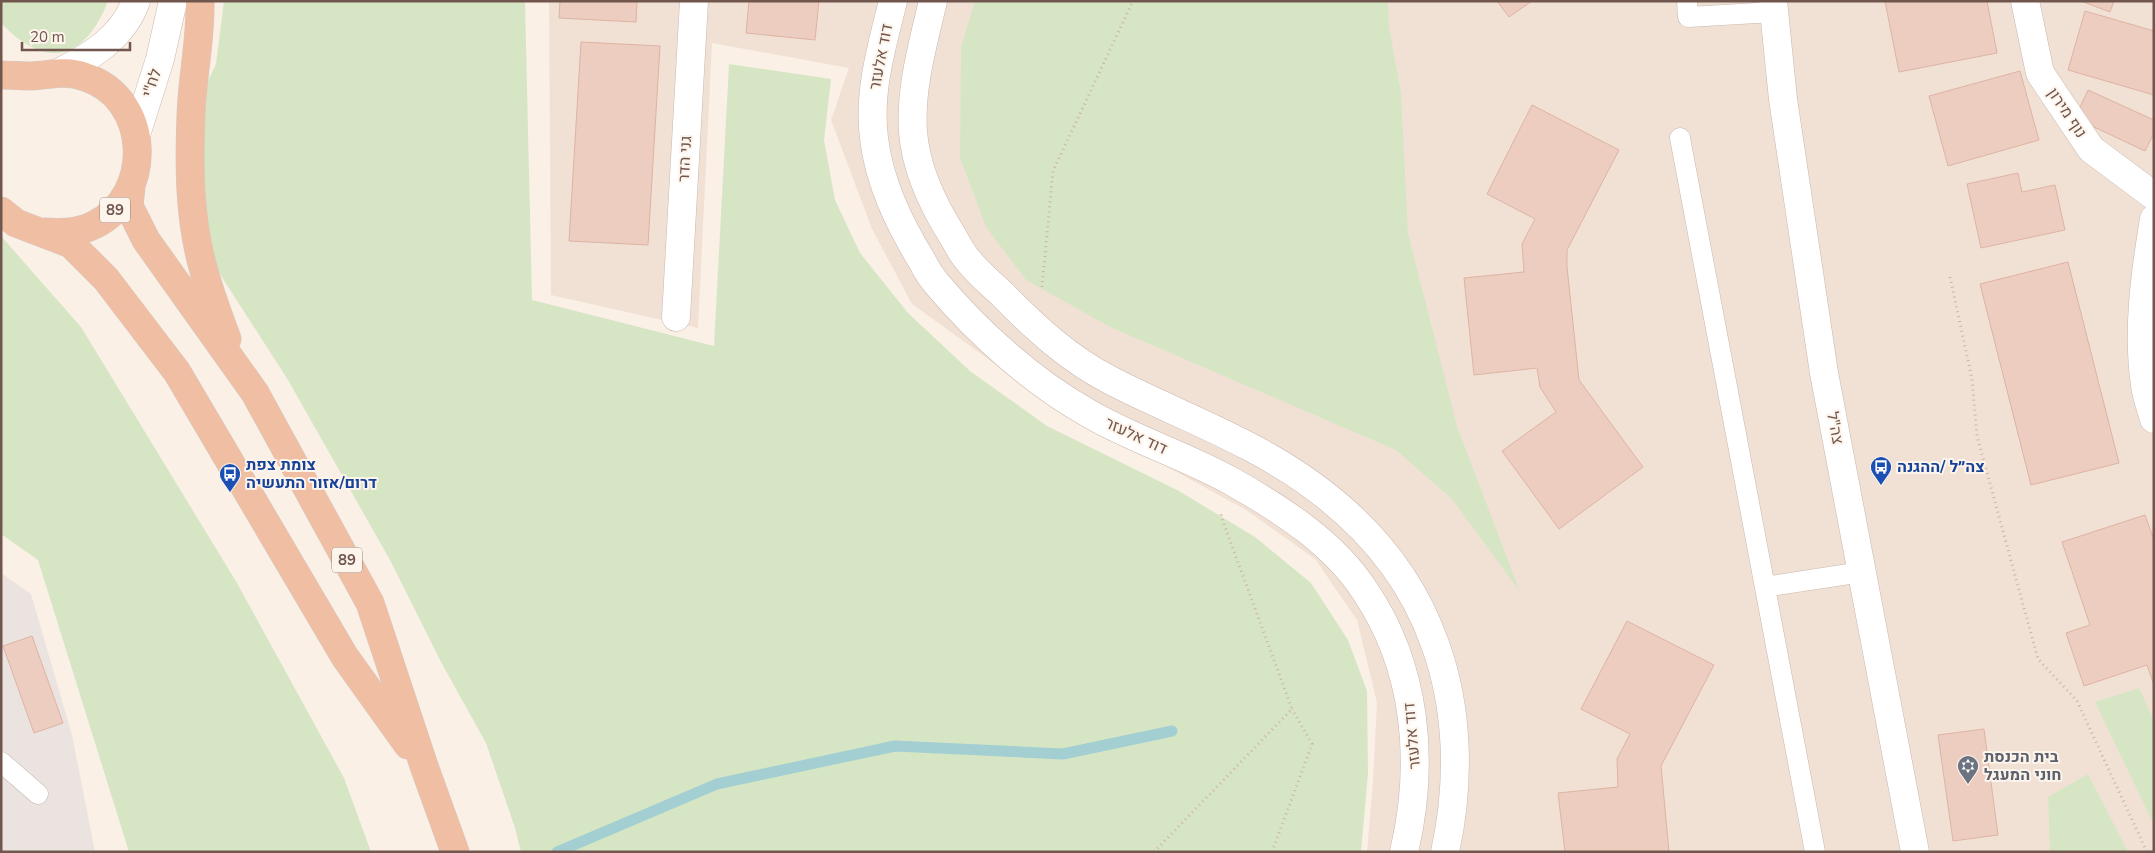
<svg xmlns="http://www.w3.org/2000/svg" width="2155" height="853" font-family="'Nunito Sans',Heebo,sans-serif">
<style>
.residential{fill:#f1e1d5}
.industrial{fill:#eae3df}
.green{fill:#d6e6c5}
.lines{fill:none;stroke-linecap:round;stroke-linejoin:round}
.stream{stroke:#a3cfd2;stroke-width:11}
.building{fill:#edcdc0;stroke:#deb3a2}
.service-casing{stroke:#cab7ad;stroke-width:21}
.minor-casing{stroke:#cab7ad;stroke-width:29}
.tertiary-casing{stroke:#cab7ad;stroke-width:29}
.trunk-casing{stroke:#d4ccca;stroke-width:29}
.path{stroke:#d1b1a3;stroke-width:3;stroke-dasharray:1 4;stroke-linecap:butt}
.service{stroke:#fff;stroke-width:20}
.minor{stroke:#fff;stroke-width:28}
.tertiary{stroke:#fff;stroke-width:28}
.trunk{stroke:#f0bea3;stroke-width:28}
.labels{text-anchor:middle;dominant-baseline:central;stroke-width:4;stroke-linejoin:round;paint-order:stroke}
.shield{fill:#fdf4eb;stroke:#9a857c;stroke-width:1}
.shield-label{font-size:15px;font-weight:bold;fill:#70564d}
.street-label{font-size:16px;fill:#70564d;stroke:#fdf4eb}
.transit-label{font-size:16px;font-weight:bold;fill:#164399;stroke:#fdf4eb;text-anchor:start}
.worship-label{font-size:16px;font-weight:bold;fill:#5b616d;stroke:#fdf4eb;text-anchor:start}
</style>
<rect width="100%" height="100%" fill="#faf0e6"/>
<path class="residential" d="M549,1H2154V852H1367L1373,781L1377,703L1357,620L1315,559L1246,510L1042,398L912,304L872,229L831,120L849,68L712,43L698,328L551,295Z"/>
<path class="industrial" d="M1,573L31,594L72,735L95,852H1Z"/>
<path class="green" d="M1,1H108C85,61 45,70 1,23Z
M224,1H525L532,300L714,346L729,64L831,79L824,140L835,200L860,253L908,313L970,371L1047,426L1179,491L1255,537L1311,583L1348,640L1367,691L1368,773L1361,852H521L515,828L486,743L441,662L390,560L288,380L198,240L191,116L216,64Z
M975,1H1388L1389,26L1401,93L1408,233L1457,426L1520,592L1452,499L1396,450L1110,327L1026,280L986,227L960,158L961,47Z
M1,236L81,327L237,583L344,778L371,852H129L38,560L1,534Z
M2139,688L2154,720V825L2095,702Z
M2088,774L2128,852H2050L2048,797Z"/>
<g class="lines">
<path class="stream" d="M557,852L717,784L895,746L1063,754L1172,731"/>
</g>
<path class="building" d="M560,1H637L636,22L559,18Z
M749,1H819L815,40L746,33Z
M1497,1H1532L1509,17Z
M1885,1H1987L1997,53L1899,72Z
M2081,1H2114L2110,12Z
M2085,11L2154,31V95L2068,70Z
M581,42L660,46L648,245L569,241Z
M2020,71L2039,140L1948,166L1929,96Z
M2088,90L2154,120V133L2145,151L2075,118Z
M1532,105L1619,150L1567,250V267L1579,380L1643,467L1559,529L1502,451L1556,412L1540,387L1537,368L1474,375L1464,278L1524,272L1522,244L1535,219L1487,194Z
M2018,173L2022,192L2055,185L2065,230L1981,248L1967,184Z
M2068,262L2119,463L2031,485L1980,284Z
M2145,515L2154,540V685L2147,665L2084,686L2066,633L2090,625L2062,542Z
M1627,621L1714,665L1661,766L1669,852H1565L1558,793L1618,787L1617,759L1630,734L1581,709Z
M32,636L63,723L34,733L3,646Z
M1984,729L1998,835L1953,841L1938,735Z"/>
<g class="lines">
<g class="service-casing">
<path id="service" d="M1687,1L1688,17L1774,12
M1680,138L1815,852
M1765,587L1862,572
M1,762L38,794"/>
</g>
<g class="minor-casing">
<path id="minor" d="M2025,1L2040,73L2091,149L2154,196
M2154,219C2145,273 2137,330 2145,385C2146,396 2151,408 2154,419
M676,317L694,1"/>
</g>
<g class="tertiary-casing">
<path id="tertiary" d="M893,1C882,46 868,91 874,138C879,182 899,223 922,261C926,269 931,277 937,284C978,333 1033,382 1088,413C1134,440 1187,456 1233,482C1282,510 1334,543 1365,591C1417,668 1425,763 1404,852
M933,1C923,44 910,88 913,132C916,169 933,205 952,235C957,243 961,252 967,259C977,272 990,283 1002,294C1034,327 1069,359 1110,380C1156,404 1205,423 1250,447C1334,491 1403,553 1435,644C1459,710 1460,784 1445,852
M1773,1L1783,99L1824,373L1915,852
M60,72C92,56 123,37 136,1
M136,135L160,59L173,1"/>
</g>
<g class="trunk-casing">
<path id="trunk" d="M200,1C201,40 192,77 191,115C189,167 189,220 204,271C210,294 219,317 227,339
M1,75C11,75 22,76 32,76C51,75 65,70 85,77C151,98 155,195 94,225C78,233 62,233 45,232
M131,187L129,206L146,240L255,393L370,603L424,766L455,852
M1,211L16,223L71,244L106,279L177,372L345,657L408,745"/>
</g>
<path class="path" d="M1950,277L1972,379L1977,436L2038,659L2077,701L2147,852
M1042,287L1053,171L1133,1
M1154,852L1292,709L1221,516L1222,513
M1272,852L1312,744L1292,709"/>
<use href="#service" class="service"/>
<use href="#minor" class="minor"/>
<use href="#tertiary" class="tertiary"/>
<use href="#trunk" class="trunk"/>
</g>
<defs>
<g id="bus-pin" transform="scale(1.125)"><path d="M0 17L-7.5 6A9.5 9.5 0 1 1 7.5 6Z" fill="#1a4fb4" stroke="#fdf4eb"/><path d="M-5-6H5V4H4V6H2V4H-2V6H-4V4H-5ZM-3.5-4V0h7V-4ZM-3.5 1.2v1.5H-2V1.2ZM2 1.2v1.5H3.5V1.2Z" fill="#fff"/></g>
<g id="synagogue-pin" transform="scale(1.125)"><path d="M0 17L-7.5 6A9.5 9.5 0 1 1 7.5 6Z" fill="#6b7280" stroke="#fdf4eb"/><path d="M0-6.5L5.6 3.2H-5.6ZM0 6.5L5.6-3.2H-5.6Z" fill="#fff"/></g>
</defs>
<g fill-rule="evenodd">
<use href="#bus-pin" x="1881" y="467"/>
<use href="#bus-pin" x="230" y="474"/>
<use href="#synagogue-pin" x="1968" y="766"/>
</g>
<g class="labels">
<g class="shield">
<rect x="100" y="197.5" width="30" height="25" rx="4"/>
<rect x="332" y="547.5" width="30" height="25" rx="4"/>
</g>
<g class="shield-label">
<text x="115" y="210">89</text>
<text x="347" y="560">89</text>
</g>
<g class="street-label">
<text transform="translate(881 57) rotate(-79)">דוד אלעזר</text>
<text transform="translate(152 83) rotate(-71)">לח"י</text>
<text transform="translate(2067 113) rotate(56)">נוף מירון</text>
<text transform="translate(685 159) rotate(-87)">גני הדר</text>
<text transform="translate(1835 428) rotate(79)">צה"ל</text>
<text transform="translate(1136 436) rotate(25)">דוד אלעזר</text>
<text transform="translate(1412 736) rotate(-95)">דוד אלעזר</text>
</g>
<g class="transit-label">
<text x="246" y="465">צומת צפת<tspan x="246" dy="18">דרום/אזור התעשיה</tspan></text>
<text x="1897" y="467">צה״ל /ההגנה</text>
</g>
<g class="worship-label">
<text x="1984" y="757">בית הכנסת<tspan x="1984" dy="18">חוני המעגל</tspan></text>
</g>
</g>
<rect width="2155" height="853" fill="none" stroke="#70564d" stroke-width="5"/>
<path d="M22 42v8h108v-8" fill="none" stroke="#70564d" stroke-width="2.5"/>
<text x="30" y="42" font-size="15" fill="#70564d" stroke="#fdf4eb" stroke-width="4" paint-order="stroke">20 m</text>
</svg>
